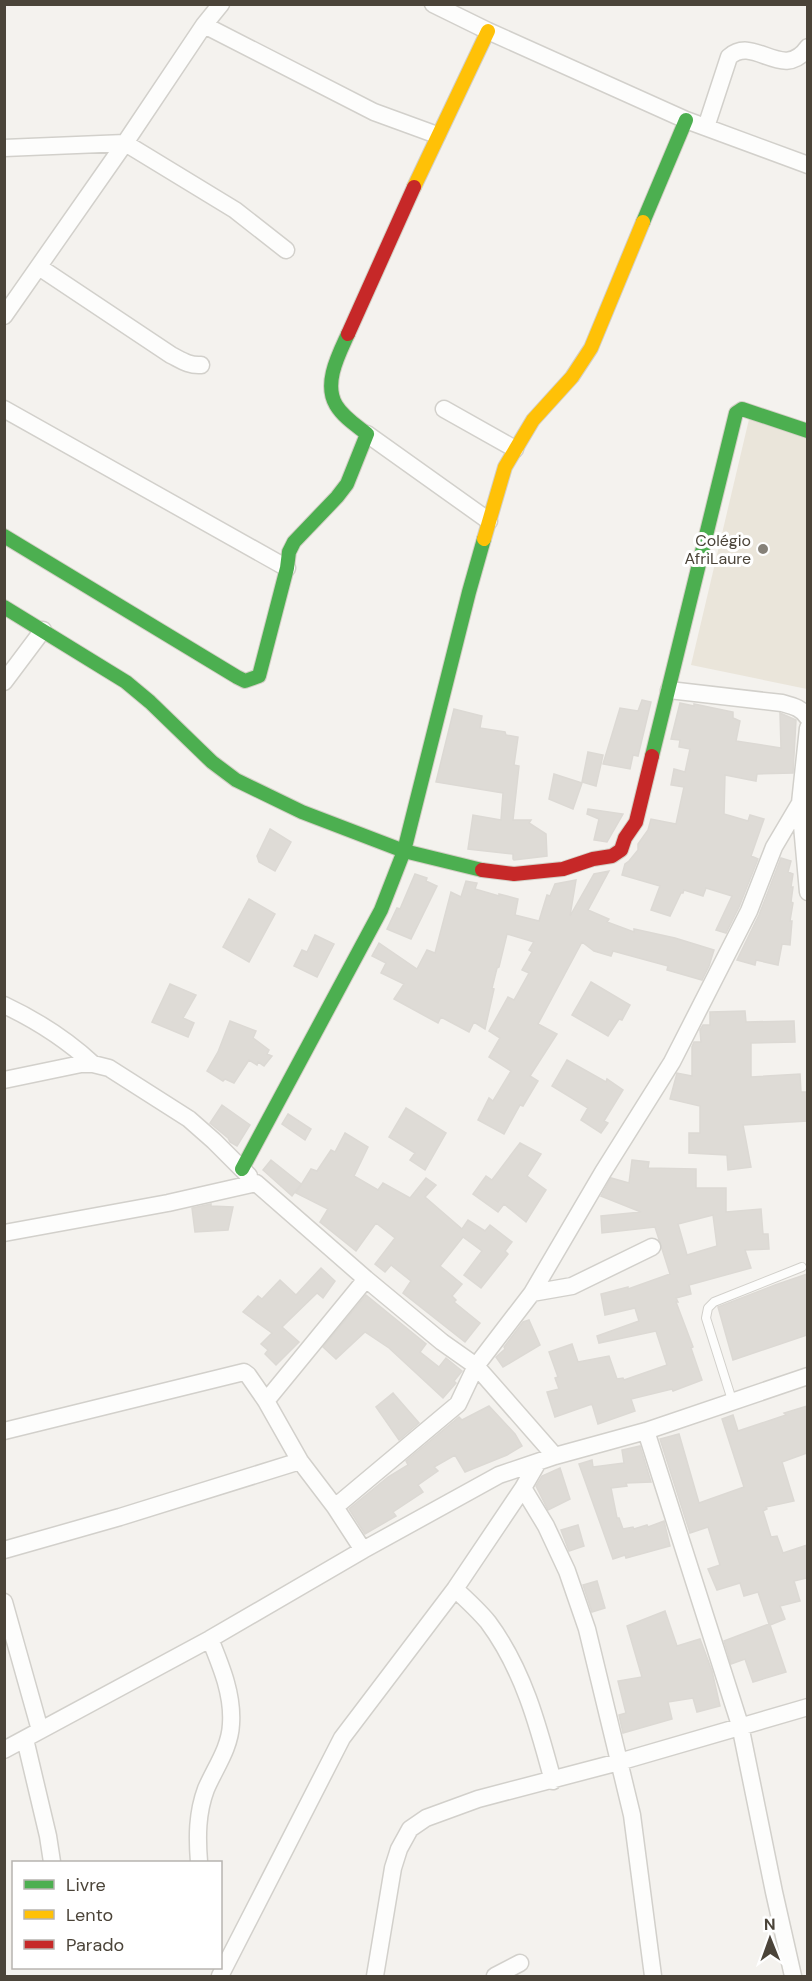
<svg xmlns="http://www.w3.org/2000/svg" width="812" height="1981" font-family="'DM Sans',sans-serif">
<style>
.education{fill:#eae5da}
.building{fill:#dedbd6;stroke:#dcd9d4;stroke-width:1.5;fill-rule:evenodd}
.lines{fill:none;stroke-linecap:round;stroke-linejoin:round}
.lane-casing{stroke:#d2d0cb;stroke-width:10}
.street-casing{stroke:#d2d0cb;stroke-width:19}
.fast-casing{stroke:#d3cfc5;stroke-width:16}
.slow-casing{stroke:#d3cfc5;stroke-width:16}
.jam-casing{stroke:#d3cfc5;stroke-width:16}
.lane{stroke:#fdfdfc;stroke-width:8}
.street{stroke:#fdfdfc;stroke-width:16}
.fast{stroke:#4caf50;stroke-width:14}
.slow{stroke:#ffc107;stroke-width:14}
.jam{stroke:#c62828;stroke-width:14}
.poi-dot{fill:#868178;stroke:#fff;stroke-width:2}
.labels{text-anchor:middle;dominant-baseline:central;stroke-width:6;stroke-linejoin:round;paint-order:stroke}
.poi-label{font-size:16px;fill:#4b4439;stroke:#fff;text-anchor:end}
</style>
<rect width="100%" height="100%" fill="#f4f2ee"/>
<path class="education" d="M750,415L807,434V689L691,665Z"/>
<path class="building" d="M642,700L651,702L638,756L633,755L630,769L603,764L620,708L638,711Z
M680,703L694,706V704L733,712V718L740,721L736,741L781,748L780,713L796,720L793,773L757,774L756,781L725,775L724,814L748,821L750,815L764,819L751,856L758,859L739,907L726,933L716,930L732,896L706,888L703,896L684,890L683,893H681L670,916L651,910L660,886L622,875L625,864L629,861L638,850V844L648,830L651,819L676,824L684,787L671,785L674,769L685,772L690,749L679,747L680,740L671,739Z
M454,709L482,716L480,728L505,732L506,735L518,737L514,765L519,766L513,820H531L529,823L546,834L547,856L514,860L513,859V854L468,849L473,815L501,820L503,793L436,782Z
M588,752L603,755L596,786L582,782Z
M554,774L582,783L573,809L549,799Z
M588,809L623,814L607,842L594,840L599,819L587,814Z
M270,829L291,842L275,871L259,862L257,856Z
M781,858L791,861L788,872L793,874L791,887H793L791,902L793,903L790,921H792L790,945L782,944L778,965L756,960L755,965L737,960L759,915Z
M609,871L588,910L609,919L607,922L634,932V929L675,938L714,950L709,966L702,980L667,970L668,966L613,951L611,956L594,951L582,942L538,1024L557,1034L530,1076L538,1081L523,1106L520,1105L504,1134L478,1120L489,1098L493,1101L511,1071L489,1057L500,1038L489,1031L508,997L514,1000L529,973L522,970L532,952L529,950L534,942L507,934L499,967L497,968L492,988L494,989L485,1029L474,1022L469,1032L441,1017L438,1023L394,999L404,984L381,973L386,963L372,956L379,943L417,969L427,950L435,953L451,892L461,897L466,881L477,883L475,889L499,896V894L518,899L515,915L539,921L547,895L550,896L555,884L576,880L570,916L594,874Z
M415,874L427,878L426,881L437,886L411,939L387,929L397,908L400,909Z
M249,899L275,914L249,962L223,947Z
M315,935L334,944L317,977L294,966L302,950L307,952Z
M591,982L630,1005L622,1020L619,1019L608,1036L572,1015Z
M170,984L196,995L183,1018L194,1023L188,1037L152,1022Z
M745,1011L746,1022L794,1021L795,1042L751,1043V1077L800,1074L801,1092H807V1121L743,1125L751,1167L728,1170L727,1155L689,1153V1133H700V1106L670,1099L677,1073L692,1076V1047L694,1042H701L700,1030L703,1025H710V1012Z
M230,1021L256,1031L253,1038L269,1050L267,1054L272,1056L264,1066L258,1062L257,1065L249,1060L234,1083L225,1079L223,1081L207,1071L218,1052Z
M567,1060L606,1082L607,1079L623,1090L604,1121L608,1123L601,1133L581,1120L588,1108L552,1086Z
M222,1105L250,1125L237,1146L230,1142L228,1138L210,1123Z
M406,1108L446,1133L425,1170L410,1160L415,1153L389,1137Z
M288,1114L311,1129L305,1140L282,1124Z
M345,1133L368,1147L354,1176L378,1190L383,1183L410,1198L426,1178L436,1185L425,1197L462,1229L468,1220L485,1231L490,1225L512,1242L505,1251L508,1254L481,1288L464,1275L482,1251L463,1237L440,1266L462,1284L452,1296L456,1300L454,1302L480,1323L465,1342L403,1293L411,1281L391,1265L385,1272L375,1264L395,1238L376,1223L356,1251L320,1222L328,1209L296,1193L311,1169L317,1171L331,1150L335,1152Z
M520,1143L541,1154L527,1176L546,1190L526,1222L504,1204L498,1212L473,1194L486,1176L492,1180Z
M271,1160L301,1184L292,1196L263,1170Z
M632,1160L649,1162L648,1168L696,1169V1188H726V1212L761,1209L763,1234H768L769,1249L745,1250L751,1268L689,1285L691,1294L676,1298L678,1302H676L693,1347L691,1348L702,1380L673,1391L672,1389L631,1399L635,1411L598,1424L592,1404L555,1417L547,1392L559,1389L555,1378L558,1377L549,1352L572,1344L578,1362L609,1356L617,1379L623,1378L624,1380L667,1365L656,1331L599,1343L597,1336L639,1321L635,1308L605,1315L601,1294L628,1287V1289L670,1274L655,1227L602,1233L601,1216L641,1212L601,1196L611,1178L629,1183ZM713,1215L717,1246L687,1255L678,1224Z
M211,1204V1206L233,1207L228,1230L195,1232L192,1208Z
M321,1268L335,1281L323,1298L317,1293L282,1327L299,1342L276,1365L265,1354L268,1350L261,1344L272,1333L243,1312L258,1296L262,1299L280,1280L296,1295Z
M807,1274V1335L733,1360L718,1307L775,1285Z
M366,1295L426,1344L420,1352L439,1367L446,1358L462,1371L454,1381L456,1383L443,1398L389,1348L365,1332L336,1359L323,1347Z
M529,1320L540,1345L503,1367L496,1357L505,1349L504,1347L523,1322Z
M393,1393L419,1423L399,1440L376,1407Z
M489,1406L515,1434L522,1446L507,1455L465,1472L455,1455L434,1467L438,1471L418,1485L423,1492L393,1512L396,1516L365,1534L349,1509L388,1477L408,1465L406,1461L459,1417L462,1420Z
M807,1406V1453L782,1462L794,1501L766,1507L767,1509L763,1511L771,1537L777,1536L783,1553L807,1545V1578L794,1581L800,1601L780,1606L785,1619L770,1625L786,1672L753,1682L745,1659L731,1664L724,1641L769,1624L758,1592L744,1596L740,1583L717,1590L708,1569L720,1565L708,1527L690,1533L660,1439L679,1434L699,1503L744,1487L722,1419L733,1415L738,1431L786,1415L784,1413Z
M640,1446L651,1482L626,1483L627,1486L611,1488L617,1518H619L623,1529L633,1527L634,1529L647,1525L648,1527L664,1521L670,1546L626,1558L625,1555L613,1559L579,1464L592,1460L593,1467L624,1463L622,1450Z
M560,1468L570,1499L548,1510L536,1486L542,1476Z
M578,1525L584,1546L569,1551L561,1530Z
M597,1581L605,1608L592,1612L583,1585Z
M665,1611L677,1646L700,1639L712,1671L720,1706L697,1712L693,1698L668,1702L672,1719L623,1733L619,1715L626,1713L618,1681L642,1677L627,1626Z"/>
<g class="lines">
<g class="lane-casing">
<path id="lane" d="M732,1400L706,1318L708,1308L714,1302L802,1267"/>
</g>
<g class="street-casing">
<path id="street" d="M433,4L488,31L686,120L808,165
M204,25L374,112L437,135
M706,127L729,57C754,34 783,83 808,47
M4,148L125,143L235,210L286,250
M39,267L171,355C181,360 189,366 201,365
M4,316L125,143L204,25L221,4
M4,409L287,568
M444,409L515,449
M367,434L489,521
M4,682L43,630
M669,690L782,703C793,706 802,708 808,718
M808,728L800,803L808,892
M4,1005C38,1021 66,1039 93,1064
M4,1080L81,1064H93L109,1068L189,1119L214,1141L249,1176
M4,1233L168,1203L256,1183L366,1279L442,1342L476,1366L555,1456
M532,1293L572,1286L652,1247
M266,1401L366,1279
M4,1431L244,1372L248,1375L266,1401L300,1461L335,1507L363,1550
M646,1431L740,1725L774,1892L793,1976
M523,1488L546,1526L567,1571L587,1629L632,1815L653,1976
M335,1507L458,1404L476,1366L532,1293L603,1172L672,1062L749,911L774,847L800,803
M4,1550L120,1517L300,1461
M455,1589C466,1599 478,1610 488,1622C523,1669 538,1725 553,1781
M4,1602L40,1730
M25,1739L48,1836L52,1862
M4,1750L210,1639L363,1550L499,1475L555,1456L646,1431L808,1376
M199,1862C197,1837 197,1813 206,1789C215,1768 230,1748 231,1724C233,1694 221,1666 210,1639
M220,1976L342,1738L455,1589L523,1488L538,1462
M375,1976L393,1868L399,1849L410,1829L426,1818L478,1799L619,1762L808,1707
M495,1976L520,1963"/>
</g>
<g class="fast-casing">
<path id="fast" d="M643,222L686,120
M4,536L237,677L245,681L259,676L287,568L289,552L294,542L337,497L347,484L367,434C357,426 343,417 336,405C323,383 339,354 348,334
M4,607L126,682L150,702L212,762L236,780L302,812L404,851L482,870
M652,756L736,413L742,409L808,431
M242,1169L381,910L404,851L469,592L484,539"/>
</g>
<g class="slow-casing">
<path id="slow" d="M414,187L488,31
M484,539L505,467L533,420L572,377L591,348L643,222"/>
</g>
<g class="jam-casing">
<path id="jam" d="M348,334L414,187
M482,870L514,874L563,869L593,859L612,856L621,850L625,838L636,822L652,756"/>
</g>
<use href="#lane" class="lane"/>
<use href="#street" class="street"/>
<use href="#fast" class="fast"/>
<use href="#slow" class="slow"/>
<use href="#jam" class="jam"/>
</g>
<circle class="poi-dot" cx="763" cy="549" r="6"/>
<g class="labels">
<g class="poi-label">
<text x="751" y="540">Colégio<tspan x="751" dy="18">AfriLaure</tspan></text>
</g>
</g>
<rect width="812" height="1981" fill="none" stroke="#4b4439" stroke-width="12"/>
<rect x="12" y="1861" width="210" height="108" fill="#ffffff" stroke="#b7b4b0" stroke-width="1.5"/>
<rect x="24" y="1880" width="30" height="9" fill="#4caf50" stroke="#b7b4b0" stroke-width="1.5"/>
<text x="66" y="1891" font-size="18" fill="#4b4439">Livre</text>
<rect x="24" y="1910" width="30" height="9" fill="#ffc107" stroke="#b7b4b0" stroke-width="1.5"/>
<text x="66" y="1921" font-size="18" fill="#4b4439">Lento</text>
<rect x="24" y="1940" width="30" height="9" fill="#c62828" stroke="#b7b4b0" stroke-width="1.5"/>
<text x="66" y="1951" font-size="18" fill="#4b4439">Parado</text>
<g transform="translate(770 1939) rotate(359)" stroke="#ffffff" stroke-width="4.5" paint-order="stroke">
<path d="M0-4.5L10 22L0 15L-10 22Z" fill="#4b4439"/>
<text y="-9" font-size="16" font-weight="bold" text-anchor="middle" fill="#4b4439">N</text>
</g>
</svg>
